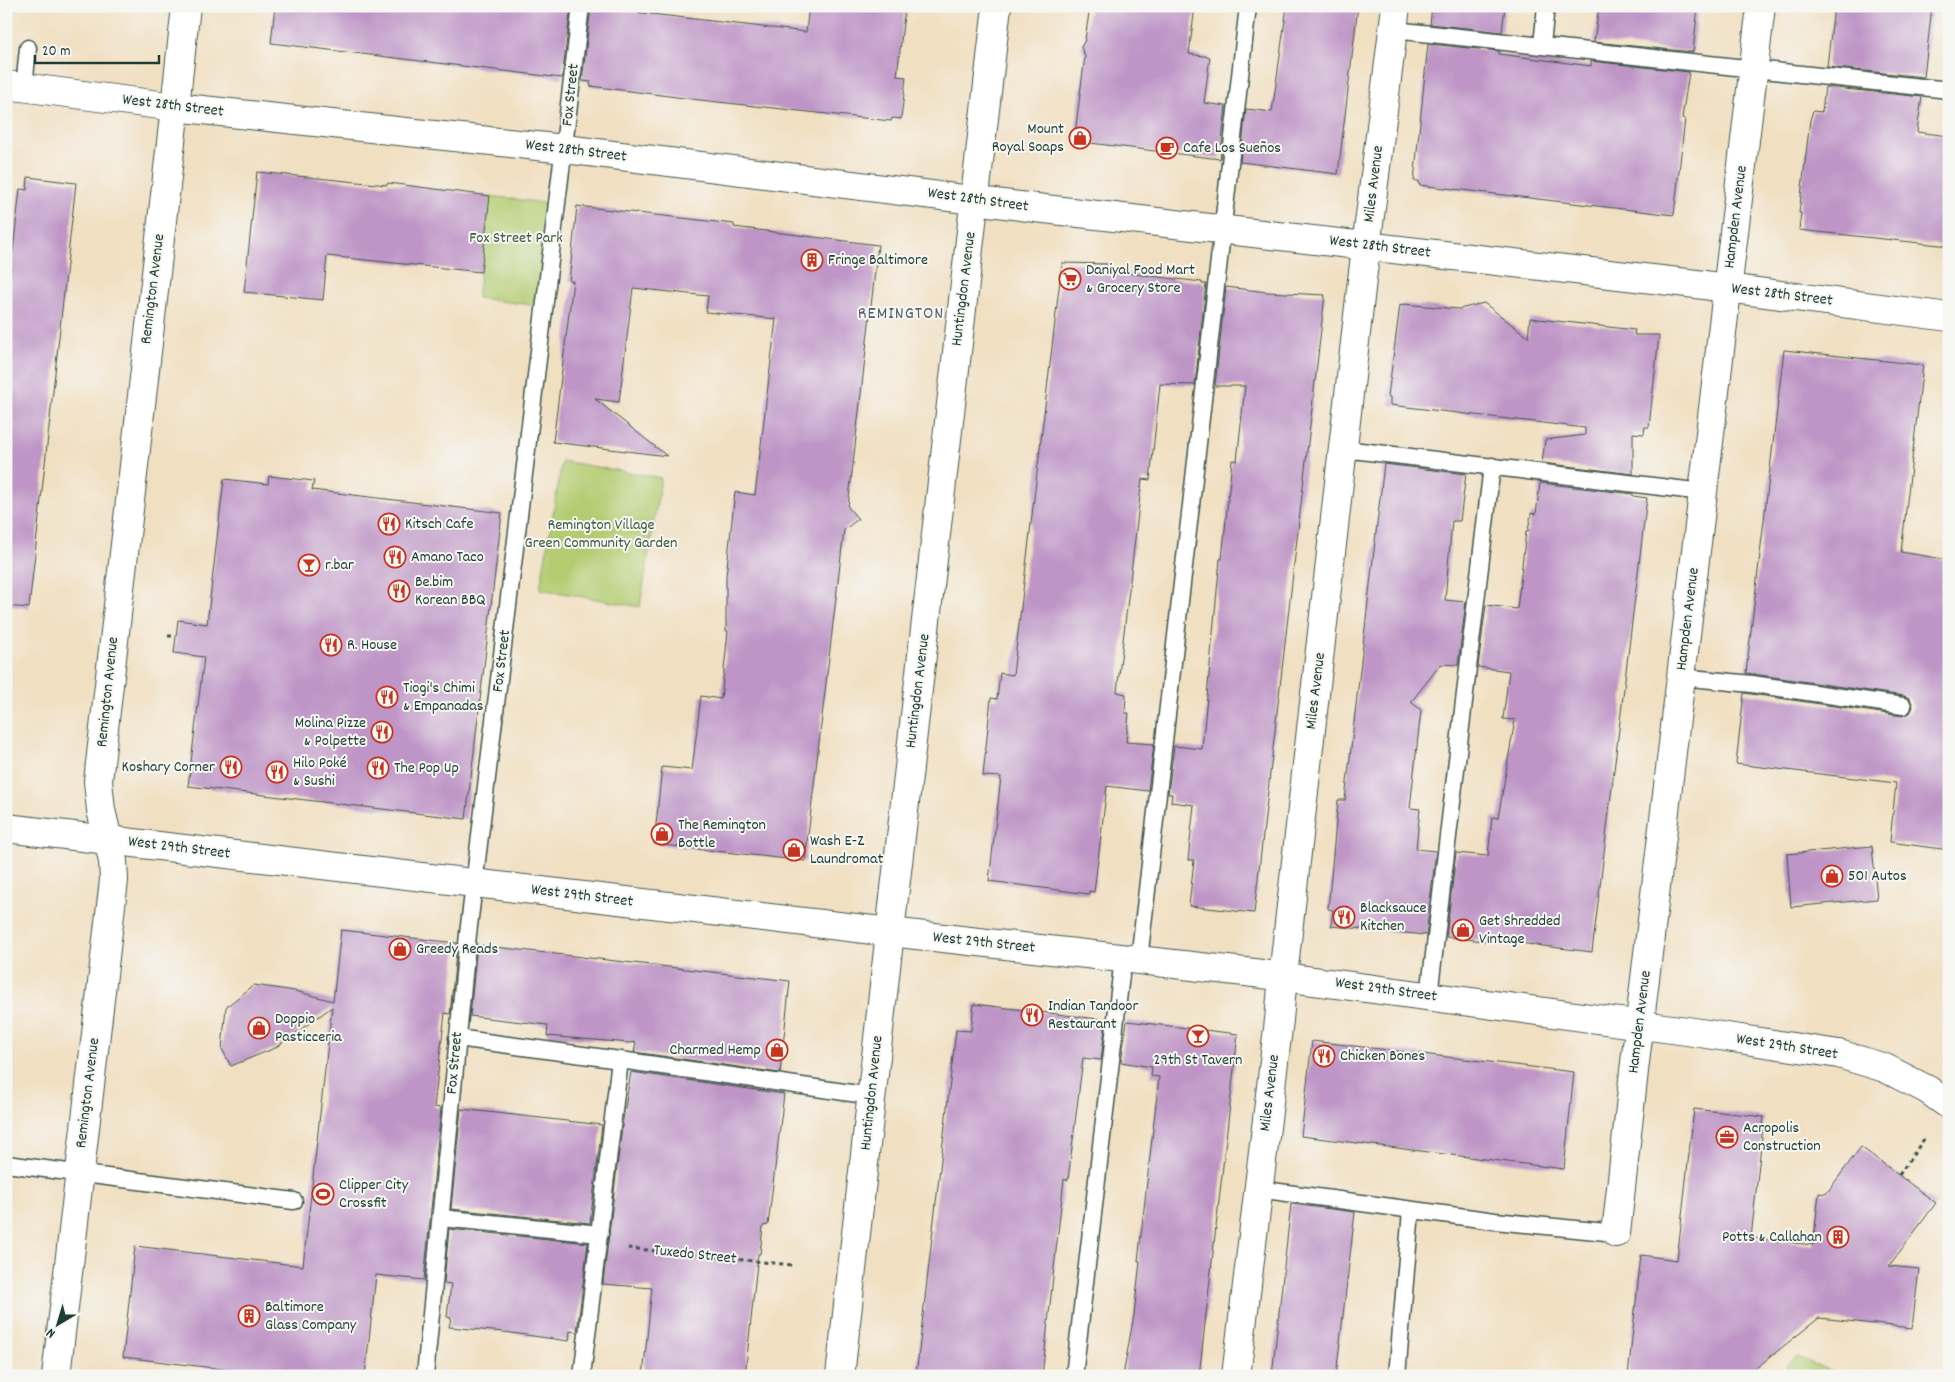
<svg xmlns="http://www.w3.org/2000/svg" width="1955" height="1382" font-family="Dekko,sans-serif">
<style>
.green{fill:#b3cc71;stroke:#698452}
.building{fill:#be95c6}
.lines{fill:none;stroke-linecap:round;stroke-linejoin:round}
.lane-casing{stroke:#3e5549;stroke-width:19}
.street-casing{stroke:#3e5549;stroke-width:30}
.secondary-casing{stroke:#3e5549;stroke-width:30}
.primary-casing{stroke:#3e5549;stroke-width:30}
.path{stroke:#3e5549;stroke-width:3;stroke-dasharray:4 4;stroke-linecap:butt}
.lane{stroke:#fff;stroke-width:16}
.street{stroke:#fff;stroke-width:28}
.secondary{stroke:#fff;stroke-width:28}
.primary{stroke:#fff;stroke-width:28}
.labels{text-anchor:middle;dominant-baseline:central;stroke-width:4;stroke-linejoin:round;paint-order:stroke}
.street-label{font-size:16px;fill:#1f3d34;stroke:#f6f6f2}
.poi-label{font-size:16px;fill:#1f3d34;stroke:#f6f6f2;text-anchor:start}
.park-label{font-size:16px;fill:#3d5a40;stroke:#f6f6f2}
.neighbourhood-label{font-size:18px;letter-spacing:1px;fill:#575c67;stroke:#f6f6f2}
</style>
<rect width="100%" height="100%" fill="#f6f6f2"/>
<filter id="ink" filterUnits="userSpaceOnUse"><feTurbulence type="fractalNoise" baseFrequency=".02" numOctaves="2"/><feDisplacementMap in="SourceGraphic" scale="10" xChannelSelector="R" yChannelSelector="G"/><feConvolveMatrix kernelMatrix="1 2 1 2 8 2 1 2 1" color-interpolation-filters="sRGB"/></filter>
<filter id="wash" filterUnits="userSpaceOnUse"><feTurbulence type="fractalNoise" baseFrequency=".0096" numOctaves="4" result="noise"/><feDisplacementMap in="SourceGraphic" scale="20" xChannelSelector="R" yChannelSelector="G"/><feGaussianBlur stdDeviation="1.12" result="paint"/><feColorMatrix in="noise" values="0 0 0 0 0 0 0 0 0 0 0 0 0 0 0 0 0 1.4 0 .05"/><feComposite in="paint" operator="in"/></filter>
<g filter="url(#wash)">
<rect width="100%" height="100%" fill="#f1dfc1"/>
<path class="green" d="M490,196L552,204L539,306L477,298Z
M562,461L661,478L640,607L540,589Z
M1797,1357L1843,1376H1777Z"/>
<g id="blocks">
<path class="building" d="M275,6H571L562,78L271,43Z
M809,6H905L897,76L906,77L901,119L892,118L891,121L700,100L590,86L591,82L582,81L591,7L806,32Z
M1090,6H1195L1189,54L1210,57L1204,103L1226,106L1220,159L1074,141L1085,56L1081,47L1085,40Z
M1287,6H1358L1338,174L1240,162L1246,109L1272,112Z
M1432,6H1505L1502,32L1430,24Z
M1599,6H1698L1693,52L1594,42Z
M1834,6H1932L1924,77L1827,67Z
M1428,44L1499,51V54L1591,66V61L1689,72L1682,118L1685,119L1674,215L1419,185V181H1414Z
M1825,87L1922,97L1917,132L1949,136V246L1799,230L1801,213H1799L1810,120L1813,111L1822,112Z
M257,172L387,185L388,183L490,196L481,272L327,256L323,300L244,292Z
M28,177L76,183L29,608L6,606V311L20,189L27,190Z
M577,206L734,224V227L878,245L848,507L858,519L844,530L805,861L654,844L662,767L692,770L701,696L721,699L728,631H726V576L735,492L755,495L776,319L706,312L708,296L633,288L619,402L595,399L667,456L553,442L573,281H569Z
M1062,263L1109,264L1108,271L1202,282V284H1206L1195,385L1160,384L1150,480L1142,479L1117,692L1126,694L1125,713H1129L1126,742L1154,744L1148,791L1107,786L1094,892L1089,891V894L989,881L1001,777L983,776L991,698L997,699L1000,673L1013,675Z
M1226,287L1267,292L1325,295L1254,913L1189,906L1194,860H1188L1194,805L1171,802L1172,794H1168L1174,746L1202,749L1220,559H1222L1232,460L1237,461L1245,386H1215Z
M1484,303L1528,337L1530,318L1635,330L1634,335H1659L1649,427H1645L1644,434L1633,433V474L1542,463L1545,440L1585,435V428L1390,405V397L1388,396L1400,305L1403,306V304L1459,309Z
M1784,350L1923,365L1901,552L1949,560V850L1890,842L1896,783L1736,764L1744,693L1902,716L1910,713L1913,707L1910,698L1904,696L1746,673Z
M1384,464L1466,474L1460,521H1452L1445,600L1466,602L1458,665L1441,664L1411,702L1421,710L1410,808L1420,809L1416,849L1436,851L1426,935L1331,926L1333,910L1328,909L1338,800H1345Z
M269,476L314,481L312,490L502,513L466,819L188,786L204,657L174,653L178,620L207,624L224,479L268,484Z
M1540,483L1633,494V496L1647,498L1592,952L1503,941V943L1446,937L1456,853L1488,856L1492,817L1498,818L1515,720L1503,719L1509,671L1478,667L1486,605L1517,609L1526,531H1528L1531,513L1536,514Z
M1872,846L1877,899L1791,907L1787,854Z
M341,930L457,943L450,1014L445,1013L434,1107L441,1108L424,1280L376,1275L365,1376H280L123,1357L135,1246L303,1266L332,1007L275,1048L231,1066L222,1049L226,1007L254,985L295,991L333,1001Z
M477,945L790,981L780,1073L634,1052L636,1042L630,1043L547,1036L548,1025L470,1016Z
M974,1004L1106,1020L1101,1060L1083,1058L1068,1180L1064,1179L1042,1376H916L956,1030L971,1031Z
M1127,1021L1238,1034L1199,1376H1123L1134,1315L1140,1261H1138L1159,1077L1151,1076L1152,1067L1121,1062Z
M1312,1041L1574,1072L1564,1169L1301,1136Z
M631,1072L784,1094L768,1225L763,1226L760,1254H758L745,1376H643L652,1288L603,1284L622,1126Z
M461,1109L602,1125L590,1223L451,1209Z
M1694,1109L1764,1117L1751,1238L1813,1245L1819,1193L1826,1194L1861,1147L1936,1203L1889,1266L1919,1269L1912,1328L1819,1318L1746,1376H1628L1641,1255L1677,1260Z
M1291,1204L1355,1212L1336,1376H1272Z
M449,1229L588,1243L577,1332L570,1331L569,1341L504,1332L449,1327L451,1318L447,1317L451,1284L444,1283Z"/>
</g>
</g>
<g filter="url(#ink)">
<use href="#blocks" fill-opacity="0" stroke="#3e5549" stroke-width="1"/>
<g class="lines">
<g class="lane-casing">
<path id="lane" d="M1394,30L1949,90
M1542,45L1546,6
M24,87L28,48
M1344,449L1703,492
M1681,677L1752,684L1903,706
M1139,960L1248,6
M1429,996L1492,466
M457,1038L620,1060L872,1096
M6,1164L294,1201
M1258,1189L1495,1221L1616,1233
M441,1218L600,1234
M425,1376L468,934L581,6
M582,1376L620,1060
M1074,1376L1123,958
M1397,1376L1411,1211"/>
</g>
<g class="street-casing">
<path id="street" d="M175,107L186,6
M1616,1233L1634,1071L1761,6
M840,1376L890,932
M1236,1376L1279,1020L1283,976L1362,280L1396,6"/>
</g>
<g class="secondary-casing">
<path id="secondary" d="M890,932L997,6
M56,1376L114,880L113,861L101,810L98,781L175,107"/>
</g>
<g class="primary-casing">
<path id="primary" d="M6,85L175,107L565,149L1036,208L1696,284L1949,317
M6,828L890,932L1254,973L1687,1031L1839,1054L1885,1068L1928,1090L1949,1105"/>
</g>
<path class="path" d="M168,636H176
M1899,1175L1924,1139
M628,1248L792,1265"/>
<use href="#lane" class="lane"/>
<use href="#street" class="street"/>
<use href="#secondary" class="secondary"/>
<use href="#primary" class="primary"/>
</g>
</g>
<defs>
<g id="shop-ring" transform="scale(1.125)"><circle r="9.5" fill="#f6f6f2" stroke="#c8321e" stroke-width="1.5"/><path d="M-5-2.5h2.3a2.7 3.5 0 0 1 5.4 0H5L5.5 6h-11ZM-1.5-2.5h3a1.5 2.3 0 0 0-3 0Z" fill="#c8321e"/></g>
<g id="cafe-ring" transform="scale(1.125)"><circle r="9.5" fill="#f6f6f2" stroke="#c8321e" stroke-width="1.5"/><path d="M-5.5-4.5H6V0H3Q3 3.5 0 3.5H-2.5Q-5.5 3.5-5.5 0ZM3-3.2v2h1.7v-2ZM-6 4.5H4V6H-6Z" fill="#c8321e"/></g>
<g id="building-ring" transform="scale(1.125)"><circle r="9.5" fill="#f6f6f2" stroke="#c8321e" stroke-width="1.5"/><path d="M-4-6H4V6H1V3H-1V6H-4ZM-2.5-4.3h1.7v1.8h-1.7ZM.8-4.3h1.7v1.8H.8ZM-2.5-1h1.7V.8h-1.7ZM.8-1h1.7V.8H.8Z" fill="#c8321e"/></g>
<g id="supermarket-ring" transform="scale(1.125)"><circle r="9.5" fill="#f6f6f2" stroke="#c8321e" stroke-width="1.5"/><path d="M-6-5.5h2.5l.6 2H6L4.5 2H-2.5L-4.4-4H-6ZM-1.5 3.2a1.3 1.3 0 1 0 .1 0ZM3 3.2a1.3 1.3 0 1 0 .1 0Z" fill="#c8321e"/></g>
<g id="restaurant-ring" transform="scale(1.125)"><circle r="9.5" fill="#f6f6f2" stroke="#c8321e" stroke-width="1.5"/><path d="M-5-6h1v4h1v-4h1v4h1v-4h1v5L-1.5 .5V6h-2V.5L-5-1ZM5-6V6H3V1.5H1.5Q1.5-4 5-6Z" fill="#c8321e"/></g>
<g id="bar-ring" transform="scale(1.125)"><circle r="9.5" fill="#f6f6f2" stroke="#c8321e" stroke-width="1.5"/><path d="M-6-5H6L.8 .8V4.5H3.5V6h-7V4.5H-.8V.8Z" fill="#c8321e"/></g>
<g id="office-ring" transform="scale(1.125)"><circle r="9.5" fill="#f6f6f2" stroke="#c8321e" stroke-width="1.5"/><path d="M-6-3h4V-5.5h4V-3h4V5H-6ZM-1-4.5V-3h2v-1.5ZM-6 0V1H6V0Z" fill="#c8321e"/></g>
<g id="stadium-ring" transform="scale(1.125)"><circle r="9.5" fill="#f6f6f2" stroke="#c8321e" stroke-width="1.5"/><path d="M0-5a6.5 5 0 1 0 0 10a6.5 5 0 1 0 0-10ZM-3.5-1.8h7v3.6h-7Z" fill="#c8321e"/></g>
</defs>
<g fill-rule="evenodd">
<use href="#shop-ring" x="1080" y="138"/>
<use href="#cafe-ring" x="1167" y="148"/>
<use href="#building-ring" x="812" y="260"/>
<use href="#supermarket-ring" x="1070" y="279"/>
<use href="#restaurant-ring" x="389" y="524"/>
<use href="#restaurant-ring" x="395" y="557"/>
<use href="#bar-ring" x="309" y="565"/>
<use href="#restaurant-ring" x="399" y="591"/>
<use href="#restaurant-ring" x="331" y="645"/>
<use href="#restaurant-ring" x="387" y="697"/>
<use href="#restaurant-ring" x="382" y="732"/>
<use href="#restaurant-ring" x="231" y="767"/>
<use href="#restaurant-ring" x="378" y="768"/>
<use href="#restaurant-ring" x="277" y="772"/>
<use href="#shop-ring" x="662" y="834"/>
<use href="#shop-ring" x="794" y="850"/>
<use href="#shop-ring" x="1832" y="876"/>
<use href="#restaurant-ring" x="1344" y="917"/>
<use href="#shop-ring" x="1463" y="930"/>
<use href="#shop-ring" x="400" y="949"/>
<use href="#restaurant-ring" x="1032" y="1015"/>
<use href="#shop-ring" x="259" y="1028"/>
<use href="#bar-ring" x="1198" y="1036"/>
<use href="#shop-ring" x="777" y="1050"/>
<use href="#restaurant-ring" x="1324" y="1056"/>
<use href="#office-ring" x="1727" y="1137"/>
<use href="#stadium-ring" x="323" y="1194"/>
<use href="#building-ring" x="1838" y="1237"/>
<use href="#building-ring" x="249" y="1316"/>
</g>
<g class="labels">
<g class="street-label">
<text transform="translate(571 95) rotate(-84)">Fox Street</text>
<text transform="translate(173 106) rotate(7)">West 28th Street</text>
<text transform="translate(576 151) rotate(7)">West 28th Street</text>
<text transform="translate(1374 184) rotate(-83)">Miles Avenue</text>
<text transform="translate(978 200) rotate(8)">West 28th Street</text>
<text transform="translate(1736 217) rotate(-83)">Hampden Avenue</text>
<text transform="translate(1380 247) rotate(7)">West 28th Street</text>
<text transform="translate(153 289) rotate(-83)">Remington Avenue</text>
<text transform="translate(964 289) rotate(-83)">Huntingdon Avenue</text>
<text transform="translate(1782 295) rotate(7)">West 28th Street</text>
<text transform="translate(1688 619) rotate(-83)">Hampden Avenue</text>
<text transform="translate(502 661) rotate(-83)">Fox Street</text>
<text transform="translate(918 691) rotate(-83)">Huntingdon Avenue</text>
<text transform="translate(1316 691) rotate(-83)">Miles Avenue</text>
<text transform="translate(108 692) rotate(-84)">Remington Avenue</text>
<text transform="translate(179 848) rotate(7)">West 29th Street</text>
<text transform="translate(582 896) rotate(7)">West 29th Street</text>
<text transform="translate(984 943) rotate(6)">West 29th Street</text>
<text transform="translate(1386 990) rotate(8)">West 29th Street</text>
<text transform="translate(1640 1022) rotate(-83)">Hampden Avenue</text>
<text transform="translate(1787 1047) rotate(9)">West 29th Street</text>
<text transform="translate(455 1063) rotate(-85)">Fox Street</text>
<text transform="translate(88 1093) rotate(-83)">Remington Avenue</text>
<text transform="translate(872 1093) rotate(-84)">Huntingdon Avenue</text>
<text transform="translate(1270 1093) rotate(-83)">Miles Avenue</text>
<text transform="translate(695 1255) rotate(6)">Tuxedo Street</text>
</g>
<g class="poi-label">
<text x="1064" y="129" text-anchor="end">Mount<tspan x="1064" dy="18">Royal Soaps</tspan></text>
<text x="1183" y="148">Cafe Los Sueños</text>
<text x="828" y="260">Fringe Baltimore</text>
<text x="1086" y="270">Daniyal Food Mart<tspan x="1086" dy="18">&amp; Grocery Store</tspan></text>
<text x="405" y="524">Kitsch Cafe</text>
<text x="411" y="557">Amano Taco</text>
<text x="325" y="565">r.bar</text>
<text x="415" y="582">Be.bim<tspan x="415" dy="18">Korean BBQ</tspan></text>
<text x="347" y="645">R. House</text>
<text x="403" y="688">Tiogi's Chimi<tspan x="403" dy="18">&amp; Empanadas</tspan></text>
<text x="366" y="723" text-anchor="end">Molina Pizze<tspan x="366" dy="18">&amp; Polpette</tspan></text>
<text x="293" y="763">Hilo Poké<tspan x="293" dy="18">&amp; Sushi</tspan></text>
<text x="215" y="767" text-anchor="end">Koshary Corner</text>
<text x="394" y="768">The Pop Up</text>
<text x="678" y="825">The Remington<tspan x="678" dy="18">Bottle</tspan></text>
<text x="810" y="841">Wash E-Z<tspan x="810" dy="18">Laundromat</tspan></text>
<text x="1848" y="876">501 Autos</text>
<text x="1360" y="908">Blacksauce<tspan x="1360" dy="18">Kitchen</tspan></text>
<text x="1479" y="921">Get Shredded<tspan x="1479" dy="18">Vintage</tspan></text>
<text x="416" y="949">Greedy Reads</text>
<text x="1048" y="1006">Indian Tandoor<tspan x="1048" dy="18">Restaurant</tspan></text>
<text x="275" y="1019">Doppio<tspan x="275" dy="18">Pasticceria</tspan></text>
<text x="761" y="1050" text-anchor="end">Charmed Hemp</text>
<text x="1340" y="1056">Chicken Bones</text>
<text x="1198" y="1060" text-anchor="middle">29th St Tavern</text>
<text x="1743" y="1128">Acropolis<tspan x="1743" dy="18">Construction</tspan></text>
<text x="339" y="1185">Clipper City<tspan x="339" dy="18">Crossfit</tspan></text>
<text x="1822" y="1237" text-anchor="end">Potts &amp; Callahan</text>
<text x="265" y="1307">Baltimore<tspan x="265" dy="18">Glass Company</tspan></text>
</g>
<g class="park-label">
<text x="516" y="238">Fox Street Park</text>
<text x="601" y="525">Remington Village<tspan x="601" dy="18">Green Community Garden</tspan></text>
</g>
<g class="neighbourhood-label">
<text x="901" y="314">REMINGTON</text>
</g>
</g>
<rect width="1955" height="1382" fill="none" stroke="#f6f6f2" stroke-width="25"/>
<g transform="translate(58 1324) rotate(218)" stroke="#f6f6f2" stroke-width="4" paint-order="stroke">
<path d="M0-4L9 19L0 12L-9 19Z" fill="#1f3d34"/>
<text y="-8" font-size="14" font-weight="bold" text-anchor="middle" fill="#1f3d34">N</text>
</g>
<path d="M35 55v8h124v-8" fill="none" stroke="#1f3d34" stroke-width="2.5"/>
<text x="42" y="55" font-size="15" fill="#1f3d34" stroke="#f6f6f2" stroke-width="4" paint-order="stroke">20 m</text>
</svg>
